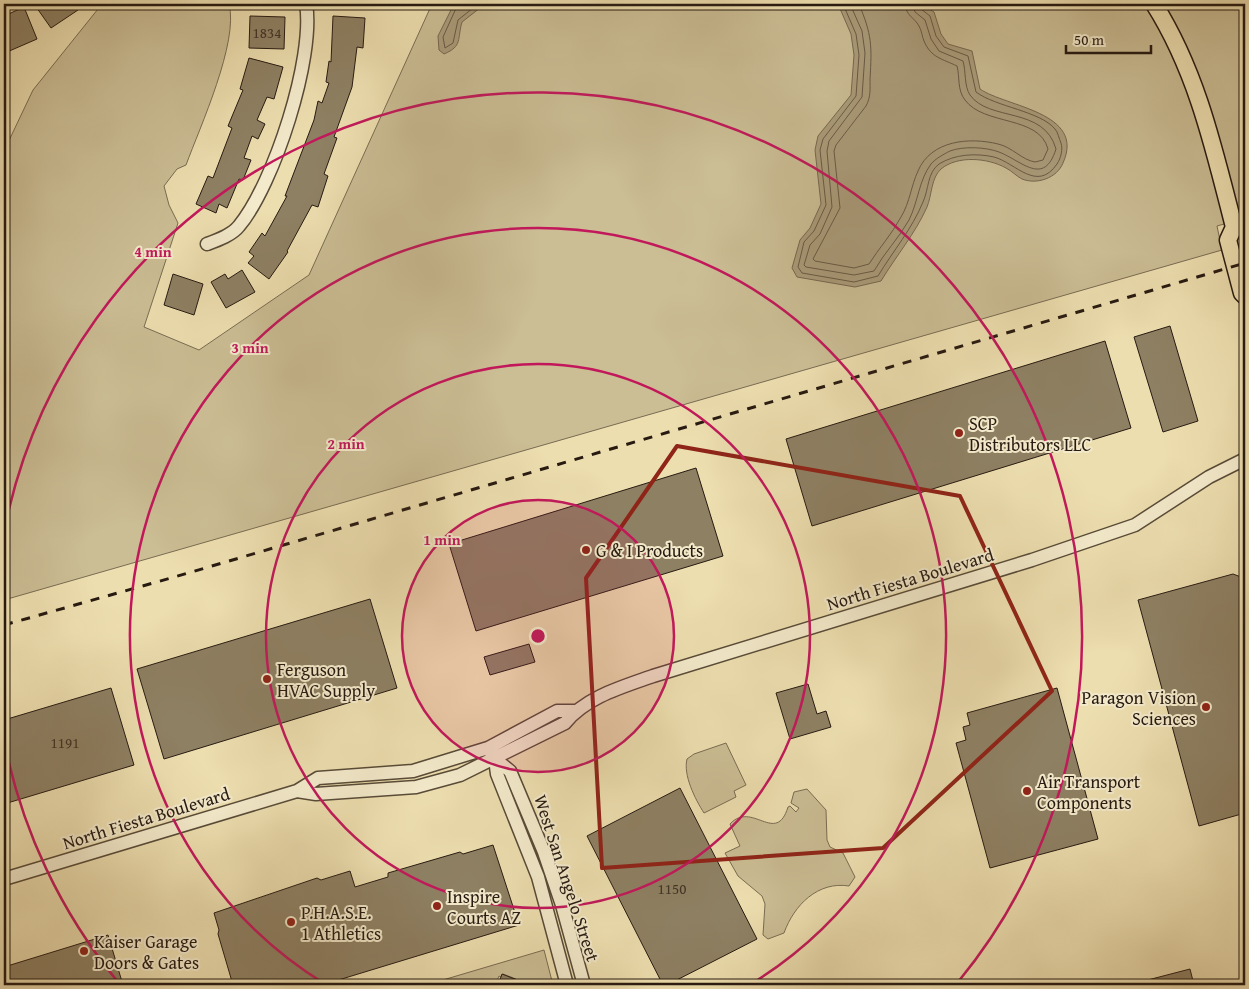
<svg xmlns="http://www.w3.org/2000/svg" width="1249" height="989" font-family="'Gentium Book Plus',serif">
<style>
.green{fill:#cbbd94;stroke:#796c52}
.water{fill:#aa9b79;stroke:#76674f}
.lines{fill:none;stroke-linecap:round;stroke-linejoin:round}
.shore{stroke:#685a45;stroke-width:1}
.building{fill:#8e8063;stroke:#271a11}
.minor-casing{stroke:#584b38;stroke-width:15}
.major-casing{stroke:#271a11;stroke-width:19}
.minor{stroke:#f3eacb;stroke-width:12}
.major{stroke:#eddeaf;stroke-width:16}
.rail{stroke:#271a11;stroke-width:3;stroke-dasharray:9 9;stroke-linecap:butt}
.marked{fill:none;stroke:#8f2418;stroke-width:4;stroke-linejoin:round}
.ring{fill:none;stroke:#c2185b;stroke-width:2.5}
.poi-dot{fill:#8f2418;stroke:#f3eacb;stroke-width:2}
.labels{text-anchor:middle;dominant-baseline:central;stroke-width:4;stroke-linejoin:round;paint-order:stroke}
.number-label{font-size:15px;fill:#413426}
.poi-label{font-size:18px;fill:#271a11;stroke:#f3eacb;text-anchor:start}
.street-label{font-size:18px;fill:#271a11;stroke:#f3eacb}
.centre{fill:#c2185b;stroke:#f3eacb;stroke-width:2.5}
.ring-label{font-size:15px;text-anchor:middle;font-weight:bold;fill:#c2185b;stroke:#f3eacb;stroke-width:4;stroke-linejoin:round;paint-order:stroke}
</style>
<rect width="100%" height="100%" fill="#eddeaf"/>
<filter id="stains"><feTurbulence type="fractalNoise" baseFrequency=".004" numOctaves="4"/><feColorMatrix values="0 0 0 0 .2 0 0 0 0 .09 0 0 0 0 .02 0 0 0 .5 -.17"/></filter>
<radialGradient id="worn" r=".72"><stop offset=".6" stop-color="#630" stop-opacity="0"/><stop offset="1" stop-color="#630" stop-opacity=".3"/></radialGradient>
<path class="green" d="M102,4H229C239,42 200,127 186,165L177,169L164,186L169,205L178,223L144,327L199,350L309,275L432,4H1245V218L1217,226L1222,250L4,600V151L33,90Z
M726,743L746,785L734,791L736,797L704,813C695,799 683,775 687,759L694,754Z
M807,789L826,810L827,840L830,847L843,853L855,877L849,886C818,881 794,905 784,933L768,939L763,935L765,904L762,896L738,876L725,853L740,846L730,824C752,800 776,846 788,807L790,806L796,812L799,808L791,803L794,792Z
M544,950L553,985H531L523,982L521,985L515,982L516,979L503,974L501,977L499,976L495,985H471L470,983L426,985Z"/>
<path class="water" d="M454,4H485L462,22C457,39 463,46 444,54L439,50L438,36Z
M838,4L923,5L934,12L941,34L948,44L972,51L980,89C1006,107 1086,112 1063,163C1057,178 1037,185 1022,179C1016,176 1012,171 1006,168C988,158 958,155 941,169C931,178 932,195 927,207C915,234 896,256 881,281L855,287L797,277L792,268L800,240L810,228L821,204L815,150L818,136L851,95L854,55L851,34Z"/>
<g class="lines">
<path class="shore" d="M458,4L443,37L445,48L453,43L458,20L478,4
M843,4L856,34L859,55L856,96L823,139L820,150L826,205L814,231L804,242L798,267L802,273L854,282L878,276C893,251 912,229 923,202C929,189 927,173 939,164C955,154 976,153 994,157C1016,163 1037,193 1057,164C1061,158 1063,149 1061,143C1059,139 1058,132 1055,129C1040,111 996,107 976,92L968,56L944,47L936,36L930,16L921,9L919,4
M850,4L862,31L865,53L862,97L829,141L827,151L832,207L820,234L810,245L804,265L806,267L854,275L874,271C884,253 899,238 909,220C918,202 919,180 931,164C935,159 944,154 950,151C963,146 986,147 999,152C1022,161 1044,187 1056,149C1044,106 989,122 970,95C964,86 966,71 963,61L939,51L931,39L925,20L915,12L913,4
M859,4C872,35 872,46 870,79C870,88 871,97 866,106L836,145L834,151L840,208L813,259L815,261L854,268L869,264C879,248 892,234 901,217C910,202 911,186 918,171C931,140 970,137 998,144C1012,147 1022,160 1035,162L1043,160L1048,149C1039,115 984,126 965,100C957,90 960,77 957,66C943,59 931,58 924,41C922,37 922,31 919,26C914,17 906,16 905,4"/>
</g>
<path class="building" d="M34,4H74L78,10L51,28Z
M24,7L37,39L7,52L4,43V16Z
M250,16L285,17L284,49L249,48Z
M333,16L365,18L363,48L357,47L352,87L334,137L337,138L324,174L328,176L318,207L312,205L287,251L288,252L269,279L248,263L254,256L249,252L262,233L265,236L287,196H285L314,120L318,101L322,103L329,83L326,82L329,61L331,62Z
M249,58L283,67L274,99L267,97L257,120L265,124L258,139L252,136L244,158L251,160L243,180L239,179L227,208L219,204L216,213L196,204L208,176L213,178L232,128L228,126L243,90L240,89Z
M242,270L255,292L226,308L211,282L225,274L228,279Z
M173,274L203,284L194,315L164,305Z
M1170,326L1198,421L1163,432L1134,337Z
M1105,341L1131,428L812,526L786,439Z
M696,468L723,556L476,631L449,544Z
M1233,574L1241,577L1245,593V813L1199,826L1138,600Z
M370,599L397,688L164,759L137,669Z
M529,644L535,662L490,675L484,657Z
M808,684L817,714L826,711L831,727L790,739L776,693Z
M111,688L134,765L4,804V720Z
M1057,688L1098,839L990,868L956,743L966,740L963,727L970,725L967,713Z
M680,788L757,939L667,985H663L587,836Z
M493,845L519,925L322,985H233L218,934L219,930L214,913L317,878L321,880L350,871L355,887L388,877V873L460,852L463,854Z
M108,935L123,985H7L4,967Z
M1190,969L1194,985H1140V982Z
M502,974L530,985H498Z"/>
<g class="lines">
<g class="minor-casing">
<path id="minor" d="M1234,227L1245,225
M207,244C218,240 232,235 239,226C274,184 315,57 306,4
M491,753L495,759L510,771L544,852L562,905L584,985
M495,759L497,774L538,877L567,985
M297,791L316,794L416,787L460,775L565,723C586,697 622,687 653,676L1032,560L1135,525L1209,477L1245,459
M4,879L297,791L318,778L413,771L488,748L557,711H575"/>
</g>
<g class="major-casing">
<path id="major" d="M1154,4C1197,72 1214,149 1234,227L1228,240L1242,293L1245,296"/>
</g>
<use href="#minor" class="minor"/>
<use href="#major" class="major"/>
<path class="rail" d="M4,625L171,578L1245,263"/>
</g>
<path class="marked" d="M677,446L960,496L1052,691L883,848L602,868L586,578Z"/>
<circle cx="538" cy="636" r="136" fill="#c2185b" fill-opacity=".12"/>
<g class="ring">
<circle cx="538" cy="636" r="136"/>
<circle cx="538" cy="636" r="272"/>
<path d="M325 984A408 408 0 1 1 751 984"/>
<path d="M118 982A544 544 0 0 1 4 740M4 532A544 544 0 1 1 958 982"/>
</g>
<g class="poi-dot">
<circle cx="959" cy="433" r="5"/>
<circle cx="586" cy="550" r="5"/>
<circle cx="267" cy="679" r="5"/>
<circle cx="1206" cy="707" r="5"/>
<circle cx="1027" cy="791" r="5"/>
<circle cx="437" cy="906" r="5"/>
<circle cx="291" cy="922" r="5"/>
<circle cx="84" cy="951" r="5"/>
</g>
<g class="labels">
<g class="number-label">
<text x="267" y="32">1834</text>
<text x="65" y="742">1191</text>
<text x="672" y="888">1150</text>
</g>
<g class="poi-label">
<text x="969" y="423">SCP<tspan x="969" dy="21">Distributors LLC</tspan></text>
<text x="596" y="550">G &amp; I Products</text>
<text x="277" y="669">Ferguson<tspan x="277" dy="21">HVAC Supply</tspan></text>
<text x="1196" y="697" text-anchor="end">Paragon Vision<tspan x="1196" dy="21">Sciences</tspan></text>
<text x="1037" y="781">Air Transport<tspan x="1037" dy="21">Components</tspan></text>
<text x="447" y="896">Inspire<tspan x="447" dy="21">Courts AZ</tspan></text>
<text x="301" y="912">P.H.A.S.E.<tspan x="301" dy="21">1 Athletics</tspan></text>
<text x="94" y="941">Kaiser Garage<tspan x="94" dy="21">Doors &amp; Gates</tspan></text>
</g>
<g class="street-label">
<text transform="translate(910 579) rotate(-17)">North Fiesta Boulevard</text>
<text transform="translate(146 818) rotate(-17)">North Fiesta Boulevard</text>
<text transform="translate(567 878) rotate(72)">West San Angelo Street</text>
</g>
</g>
<circle cx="538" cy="636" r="8" class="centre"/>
<g class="ring-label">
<text x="153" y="257">4 min</text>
<text x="250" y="353">3 min</text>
<text x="346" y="449">2 min</text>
<text x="442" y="545">1 min</text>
</g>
<rect width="1249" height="989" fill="none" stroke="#eddeaf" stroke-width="20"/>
<rect x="5" y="5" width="1239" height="979" fill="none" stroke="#271a11" stroke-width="2.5"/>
<rect x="10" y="10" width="1229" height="969" fill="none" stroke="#271a11"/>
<path d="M1066 45v8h85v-8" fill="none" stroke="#271a11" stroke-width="2.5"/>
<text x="1074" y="45" font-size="15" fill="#271a11" stroke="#f3eacb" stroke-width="4" paint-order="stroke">50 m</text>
<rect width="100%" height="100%" filter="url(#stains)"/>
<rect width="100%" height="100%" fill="url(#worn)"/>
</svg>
